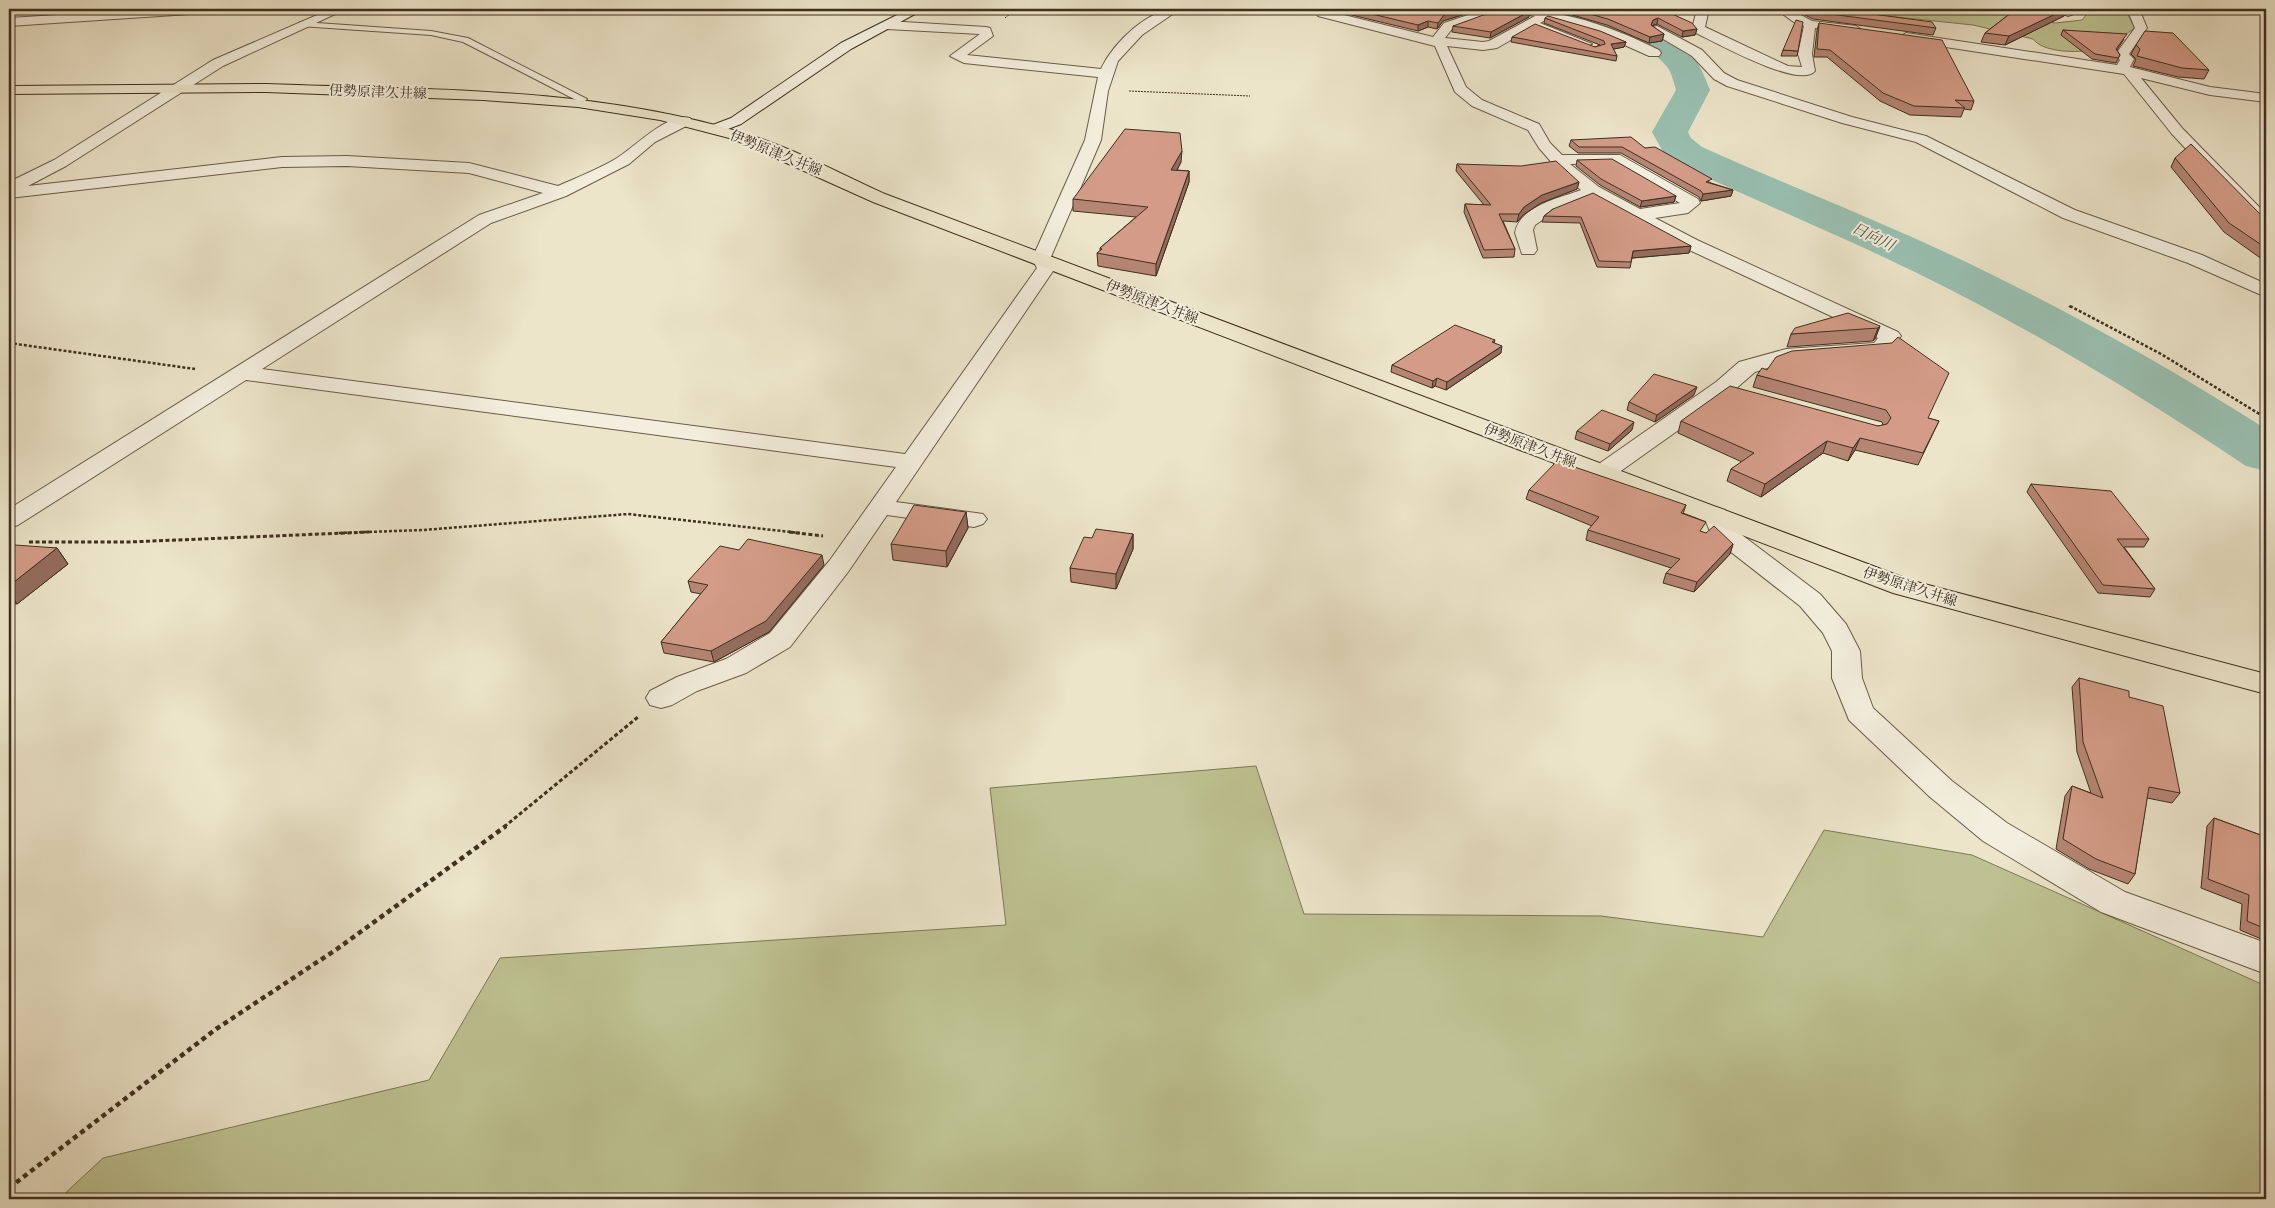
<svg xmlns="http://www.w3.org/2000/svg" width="2275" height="1208" font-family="'IM FELL Double Pica','Noto Serif JP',serif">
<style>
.green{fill:#bec292;stroke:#7e7858}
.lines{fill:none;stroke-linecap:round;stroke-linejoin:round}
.river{fill:#99c0b1;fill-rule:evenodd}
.lane-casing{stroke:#6a5c49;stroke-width:2}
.street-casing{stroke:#6a5c49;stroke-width:2}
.secondary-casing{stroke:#3f2f1e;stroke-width:2}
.primary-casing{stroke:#3f2f1e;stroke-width:2}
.path-far4{stroke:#3f2f1e;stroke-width:1;stroke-dasharray:2 1;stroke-linecap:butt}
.path-far3{stroke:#3f2f1e;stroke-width:2;stroke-dasharray:2.5 2;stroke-linecap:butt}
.path-far2{stroke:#3f2f1e;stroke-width:2.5;stroke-dasharray:3 2;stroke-linecap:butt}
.path-far1{stroke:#3f2f1e;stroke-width:3;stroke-dasharray:4 2.5;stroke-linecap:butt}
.path{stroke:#3f2f1e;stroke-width:4.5;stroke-dasharray:5 4;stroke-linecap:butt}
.lane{fill:#f3eedd;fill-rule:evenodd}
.street{fill:#f3eedd;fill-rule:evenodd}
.secondary{fill:#f3eedd;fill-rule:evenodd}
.primary{fill:#ece5ca;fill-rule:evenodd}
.wall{fill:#b68675;stroke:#3f2f1e}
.shaded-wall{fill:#946d5f;stroke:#3f2f1e}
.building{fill:#d49c88;stroke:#3f2f1e}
.labels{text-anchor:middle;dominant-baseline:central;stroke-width:4;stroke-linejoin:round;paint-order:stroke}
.far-street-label{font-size:14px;fill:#3f2f1e;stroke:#f3eedd}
.far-water-label{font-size:15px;font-style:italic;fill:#565343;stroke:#f3eedd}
</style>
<rect width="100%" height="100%" fill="#ece5ca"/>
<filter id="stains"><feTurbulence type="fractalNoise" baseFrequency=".004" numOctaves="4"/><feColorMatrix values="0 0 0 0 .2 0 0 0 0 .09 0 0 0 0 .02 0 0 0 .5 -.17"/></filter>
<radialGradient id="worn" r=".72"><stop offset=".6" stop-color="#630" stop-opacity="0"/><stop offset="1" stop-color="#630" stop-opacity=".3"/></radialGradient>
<path class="green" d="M1820,9H1981L2055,23L2082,20L2091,9H2125L2135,28C2126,34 2118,40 2108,45C2091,54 2045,55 2033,39L1973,25Z
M1256,766L1304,914L1601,916L1763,937L1824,830L1972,855L2266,986V1199H59L103,1158L429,1080L500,958L1006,925L990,788Z"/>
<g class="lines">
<path class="river" d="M1538,9C1554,9 1572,7 1588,9C1623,14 1668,29 1692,56C1701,66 1705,78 1710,90L1688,132L1691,138L1702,147C1784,184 1868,216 1949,254C2058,305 2164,364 2266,429V471L2246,466C2140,395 2031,329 1917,273C1837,234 1755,201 1676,163L1663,152L1652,132L1676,90C1674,83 1672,74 1668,68C1645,36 1579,24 1542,15Z"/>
<g class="lane-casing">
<path id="lane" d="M2077,9H2088L2068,16L2064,14Z
M1529,21H1535L1592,44L1585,46L1529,25Z
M303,22L431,31L468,38L587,99L581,105H575L573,103L576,100L463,42L431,35L300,26V22Z"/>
</g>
<g class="street-casing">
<path id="street" d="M155,9H211L205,13L9,26V18Z
M331,9H346L223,66L66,166L28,186L282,157L347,156L469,163L558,186C578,177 599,169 617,158C635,147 668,112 690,118L692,121L690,124L655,142L629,164L566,196L491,223L262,369L905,454L1037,268L1032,259L1085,140L1098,77L964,63L950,56L980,34L887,29L881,25L887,21L986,27L990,28L993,36L967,55L1101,69C1113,43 1149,7 1180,9L1142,35L1118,61L1108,91L1101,140L1050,259L1055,268L896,502L983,514L987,519L983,524L974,527L887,515L848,572L790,647L746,673L697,691L672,705L661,708L650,705L646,698L650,691L677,677L726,659L770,633L830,560L896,467L246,380L18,525L9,528V509L479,215L543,193L469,173L347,166L282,167L9,198V182L54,160L213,60Z
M1320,9H1334L1332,12L1433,37L1444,23L1486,9H1503L1501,12L1452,29L1445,38L1483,42L1489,41L1535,16L1513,12L1511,9C1562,9 1614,27 1659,50L1661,53L1659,56H1649L1600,34L1547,19L1497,48L1483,50L1447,46L1466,87L1482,100L1539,124L1550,143L1562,155H1620L1698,199L1700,203L1688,213L1655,218L1697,240L1898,332L1901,336L1887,353L1880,355L1788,361L1755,372L1732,392L1611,478L1602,480L1593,478L1590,473L1593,468L1716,382L1739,362L1786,349L1874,343L1878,338L1685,248L1592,197L1551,214L1535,225L1533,230L1537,250L1534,254H1522L1515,233C1519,206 1560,198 1581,190L1560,172L1539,148L1528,130L1472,106L1455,92L1435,46L1318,16L1316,13ZM1611,163L1680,203L1640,209L1599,187L1570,164Z
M1697,9H1709L1705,27L1788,66L1802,67L1798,54L1804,26L1795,23L1776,9H1790L1812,21L1856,26L1862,30L1856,34L1815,28L1812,54L1815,71C1800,90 1713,41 1694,32L1692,29Z
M2127,9H2139L2147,28L2129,54L2134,59L2130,67L2210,87L2266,94V102L2210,95L2141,78L2182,128L2266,214V229L2260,228L2172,134L2124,74L1906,41L1900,37L1906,33L2117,65L2120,60L2115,55L2135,28Z
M1657,26L1702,50L1724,73L1737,80L1852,117L1926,136L2075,210L2202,255L2266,284V297L2188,263L2063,218L1916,142L1842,123L1727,86L1714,79L1692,56L1653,33L1651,30L1653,27Z
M1716,507L1725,510L1734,529L1820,594L1846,624L1860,651L1862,678L1873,708L1952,781L2007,823L2125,892L2266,943V974L2101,912L1983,841L1930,797L1849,720L1832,678V651L1823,633L1800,606L1713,538L1703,515L1707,510Z"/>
</g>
<g class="secondary-casing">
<path id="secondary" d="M909,9H924L851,49L741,124L715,134L707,129L710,126L731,118L841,43Z"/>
</g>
<g class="primary-casing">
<path id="primary" d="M266,84C425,90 589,86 743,133C792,147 838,173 885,194L1913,581L2266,674V694L1893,593L873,202L733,139L660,120L578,107L483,100L266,92L9,94V86Z"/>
</g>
<path class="path-far4" d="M1271,9L1296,11
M1005,18L1016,9
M1129,91L1250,96"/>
<path class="path-far3" d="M2069,306L2072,308"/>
<path class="path-far2" d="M2070,306L2161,354L2266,418
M9,343L195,369
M339,533L423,530L628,514L800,533"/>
<path class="path-far1" d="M789,532L823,536
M29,542H129L369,532
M504,827L638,717"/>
<path class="path" d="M9,1188L216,1029L337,949L506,826"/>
<use href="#lane" class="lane"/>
<use href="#street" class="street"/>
<use href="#secondary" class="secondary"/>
<use href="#primary" class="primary"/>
</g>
<path class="wall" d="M1298,9H1318L1315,11Z
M1334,9H1481L1443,21L1437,29L1428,27L1418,31L1335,11Z
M1525,9H1661L1697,29L1695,35L1682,37L1657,24L1652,26L1664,34L1662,41L1649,43L1607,25L1569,14Z
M1800,9H1857V12L1936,28L1933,35L1813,19L1799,12Z
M2016,9H2077L2066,12L2064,16L2005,45L1981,42L1985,33Z
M1529,17L1490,38L1452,32L1453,26Z
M1545,18L1626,42L1624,47L1613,49L1617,56L1616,61L1511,42L1512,37L1595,47L1600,45L1544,23Z
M1819,23L1974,101L1971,110L1964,109L1961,117L1910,115L1880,101L1827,57H1814L1817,30Z
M2063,30L2124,39L2117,50L2120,55L2116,63L2092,59L2061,35Z
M2136,45L2209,70L2204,79L2178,77L2133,66L2136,59L2131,54Z
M1783,50L1798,51L1797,56H1781Z
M1571,140L1645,148L1711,183L1733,190L1731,196L1701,201L1699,197L1621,153H1578L1569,146Z
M2175,158L2266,220V262L2224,232L2171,167Z
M1577,160L1676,196L1674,202L1640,207L1600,185L1576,166Z
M1181,162L1177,170L1189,171V182L1156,276L1098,266L1097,253L1100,251V248L1136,217L1073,211V199Z
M1457,164L1579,182L1577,189L1541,203L1523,215L1517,222L1503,221L1515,249L1514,257L1483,258L1464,212L1465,204L1484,205L1456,171Z
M1553,209L1691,246L1689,253L1632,258L1630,268L1597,267L1580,223L1542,222L1544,216Z
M1880,326L1875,339L1873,341L1787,347L1791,334Z
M1495,340L1494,343L1501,353L1446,390L1435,386L1432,388L1391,372L1392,365Z
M1757,375L1928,418L1939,421L1918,465L1855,450L1848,461L1823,453L1761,497L1727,481L1731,469L1742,462L1678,433L1681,421L1878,426L1883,425L1882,422L1753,387Z
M1694,395L1655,422L1627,410L1629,402Z
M1632,430L1608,451L1575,439L1577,431Z
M2031,484L2149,539L2144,547H2124L2155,589L2150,597L2098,593L2027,492Z
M1529,490L1686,505L1683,514L1702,532L1733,544L1730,554L1694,592L1663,583L1666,573L1671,568L1586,540L1588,530L1592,526L1526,499Z
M966,512L968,528L947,567L893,560L891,544Z
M1133,534V549L1116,589L1071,582L1070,568L1092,538Z
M57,548L68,564L17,604H9V550Z
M824,565L769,632L714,662L664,653L661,642L701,594L691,592L688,581Z
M2079,678L2129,697L2180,793L2172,803L2147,798L2135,874L2128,884L2089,869L2056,849L2065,796L2072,786L2091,793L2077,752L2072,687Z
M2214,818L2266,837V941L2240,930L2242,904L2201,888L2207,826Z"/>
<path class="shaded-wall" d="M1464,9H1481L1443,21L1437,29L1438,23L1444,15Z
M2065,9H2077L2066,12L2064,16L2005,45L2009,36Z
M1530,11L1529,17L1490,38L1491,32Z
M1658,18L1657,24L1651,26V25L1653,20Z
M1428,21V27L1418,31V25Z
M1697,29L1695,35L1682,37L1683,31Z
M1664,34L1662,41L1649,43L1650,37Z
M1626,42L1624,47L1609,50L1611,44Z
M1182,151L1181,162L1171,182V170Z
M1189,171V182L1156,276V264Z
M1579,182L1577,189L1541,203L1523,215L1517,222L1519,214L1524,207L1542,195Z
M1733,190L1731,196L1701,201L1703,194Z
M1676,196L1674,202L1640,207L1642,201Z
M1691,246L1689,253L1632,258L1633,251Z
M1880,326L1875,339L1873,341L1878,328Z
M1502,346L1501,353L1446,390L1447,382Z
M1437,378L1435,386L1432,388L1433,381Z
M1697,387L1694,395L1655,422L1657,415Z
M1634,422L1632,430L1608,451L1610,444Z
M1860,438L1855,450L1848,461L1853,448Z
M1827,441L1823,453L1761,497L1765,484Z
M966,512L968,528L947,567L946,551Z
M1133,534V549L1116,589V574Z
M1733,544L1730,554L1694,592L1697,582Z
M57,548L68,564L17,604L9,592V586Z
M822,555L824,565L769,632L714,662L711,651Z"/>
<path class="building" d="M1351,9H1464L1444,15L1438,23L1428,21L1418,25Z
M1500,9H1518L1530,11L1491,32L1453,26Z
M1572,9H1661L1692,23L1697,29L1683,31L1658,18L1653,20L1651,25L1664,34L1650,37L1608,19Z
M1808,9H1857V12L1932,22L1936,28L1815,12Z
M2016,9H2066L2009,36L1985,33Z
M1548,16L1600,31L1626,42L1611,44L1617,56L1512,37L1535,24L1595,47L1605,44L1604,41L1545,18Z
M1796,20L1803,22L1798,51L1783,50Z
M1819,23L1942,40L1974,101L1955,100L1965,108L1914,106L1883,93L1830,50L1817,49Z
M2063,30L2127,34L2116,49L2120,55L2118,58L2095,54Z
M2145,31L2173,33L2209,70L2182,68L2137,56L2140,49L2136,45Z
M1125,129L1180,133L1182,151L1171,170L1189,171L1156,264L1097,253L1102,249L1100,248L1148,207L1073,199Z
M1631,137L1645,148L1655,147L1712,179L1706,182L1733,190L1703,194L1701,191L1622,147H1579L1571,140Z
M2191,144L2266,220V248L2229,223L2175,158Z
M1612,159L1676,196L1642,201L1601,179L1577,160Z
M1556,161L1579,182L1542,195L1524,207L1519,214H1499L1515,249L1484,250L1465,204L1491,205L1457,164L1521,166Z
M1593,193L1691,246L1633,251L1631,262L1599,261L1581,217L1544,216L1553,209Z
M1848,313L1880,326L1878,328L1791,334L1795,328Z
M1455,325L1495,340L1492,342L1502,346L1447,382L1437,378L1433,381L1392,365Z
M1898,337L1949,373L1928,418L1939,421L1923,453L1860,438L1853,448L1827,441L1765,484L1731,469L1754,453L1681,421L1730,386L1878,426L1887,424L1891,418L1886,410L1757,375L1762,368L1767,370L1776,357L1792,351L1892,343Z
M1654,374L1697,387L1657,415L1629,402Z
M1602,410L1634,422L1610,444L1577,431Z
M1557,461L1686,505L1681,513L1706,522L1700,531L1706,533L1714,526L1733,544L1697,582L1666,573L1680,559L1588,530L1599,517L1529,490Z
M2031,484L2111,491L2149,539H2117L2155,589L2103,585Z
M914,505L966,512L946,551L891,544Z
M1096,529L1133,534L1116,574L1070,568L1084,537L1092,538Z
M748,539L822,555L766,621L711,651L661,642L708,585L688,581L720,546L739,550Z
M15,545L57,548L9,586V550Z
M2079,678L2129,691V697L2163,706L2180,793L2149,787L2135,874L2096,859L2063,839L2072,786L2103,798L2083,742Z
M2214,818L2266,837V929L2247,921L2249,895L2208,879Z"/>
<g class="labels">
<g class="far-street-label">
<text transform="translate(378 92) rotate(2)">伊勢原津久井線</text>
<text transform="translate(776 153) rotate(22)">伊勢原津久井線</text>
<text transform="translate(1152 302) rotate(21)">伊勢原津久井線</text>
<text transform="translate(1530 446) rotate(21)">伊勢原津久井線</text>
<text transform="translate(1910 587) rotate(18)">伊勢原津久井線</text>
</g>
<g class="far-water-label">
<text transform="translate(1873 237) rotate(26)">日向川</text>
</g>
</g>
<rect width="2275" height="1208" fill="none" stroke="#ece5ca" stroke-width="30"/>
<rect x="10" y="10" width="2255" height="1188" fill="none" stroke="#3f2f1e" stroke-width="2.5"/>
<rect x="15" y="15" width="2245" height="1178" fill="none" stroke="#3f2f1e"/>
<rect width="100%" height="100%" filter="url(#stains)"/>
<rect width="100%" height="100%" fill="url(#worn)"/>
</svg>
